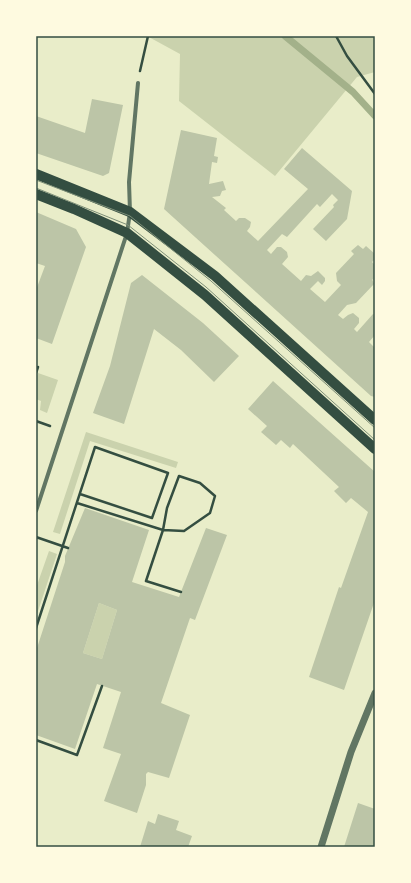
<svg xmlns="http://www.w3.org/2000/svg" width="411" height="883" font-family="Jost,sans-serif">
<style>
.green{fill:#cad2ad}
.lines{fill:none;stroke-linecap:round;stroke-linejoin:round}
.stream{stroke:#a3b18a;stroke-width:7}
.building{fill:#bcc5a7;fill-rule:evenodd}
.path{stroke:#344e41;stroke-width:2.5}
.minor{stroke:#617663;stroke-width:4}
.tertiary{stroke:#617663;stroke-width:7}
.primary{stroke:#344e41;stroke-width:10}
.tram{stroke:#7c8e77;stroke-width:1}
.neatline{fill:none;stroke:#344e41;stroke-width:1.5}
</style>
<rect width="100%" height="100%" fill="#e9edc9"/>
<path class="green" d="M147,36H375V72L357,77L275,176L179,101L180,54Z
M38,373L58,380L47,413L40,410L41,401L36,399V379Z
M86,432L178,462L176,468L90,441L60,534L53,532Z
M49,551L57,554L36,617V588Z
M99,603L117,610L102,659L83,653Z"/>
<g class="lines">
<path class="stream" d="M285,36L353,92L375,116"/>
</g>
<path class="building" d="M92,99L123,105L109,173L103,176L36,153V116L85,133Z
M181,130L217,138L214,156L218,157L217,163L212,162L209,184L223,181L226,190L222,191L220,196L212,197L226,208L224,210L236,221L239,218H245L251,222L250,227L247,231L258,241L308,189L284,169L302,148L352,191L347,219L326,241L313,229L334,207L333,205L338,200L332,194L320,207L317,204L287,237L282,234L267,250L271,254L277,247H281L287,252L288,257L282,264L301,281L306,275L311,276L318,271L325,278V281L322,285L318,281L310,289L325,302L341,285L337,281L336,273L354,254L351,251L358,245L363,249L366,246L375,254V259L372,262L375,265V281L372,279L374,284L356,303L347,305L338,315L343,319L348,315L353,313L359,318V323L354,329L357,332L373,314L375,315V335L369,342L375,348V397L371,396L164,209Z
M36,212L76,229L86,247L52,344L36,338V290L45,266L36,263Z
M142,275L203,323L239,356L214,382L181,350L154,329L124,424L93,413L110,366L131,283Z
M273,381L375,472V600L344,690L309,677L339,587L341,588L368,512L351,498L346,503L334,491L339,487L293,444L290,448L281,440L276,445L261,432L267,426L248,409Z
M85,508L149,530L132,582L179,597L206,528L227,535L195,620L190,618L161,703L190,715L169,778L148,772L146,774V785L137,813L104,801L121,754L103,748L121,692L97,684L75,749L36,735V651L65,562V556ZM99,603L117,610L102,659L83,653Z
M358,803L375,809V847H344Z
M158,814L179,821L176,830L192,836L188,847H140L148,821L155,824Z"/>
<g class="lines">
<path class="path" d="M336,36L347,56L375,94
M140,71L148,36
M36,373L38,367
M36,421L50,426
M179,476L200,483L215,496L210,513L184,531L163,530L167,508Z
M77,503L163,530L146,581L181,592
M36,537L68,548
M36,628L95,447L168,473L152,518L80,494
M36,740L77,755L102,686"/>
<path class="minor" d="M36,511L127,233L130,212L129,182L138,83"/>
<path class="tertiary" d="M321,847L351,752L375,693"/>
<path class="primary" d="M36,174L130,212L215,276L375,420
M36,194L74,209L127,233L205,295L375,449"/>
<path class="tram" d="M36,180L130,216L211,281L375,428
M36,188L128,225L206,287L375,440"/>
</g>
<rect width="411" height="883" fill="none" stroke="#fefae0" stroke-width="74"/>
<rect x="37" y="37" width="337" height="809" class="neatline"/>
</svg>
